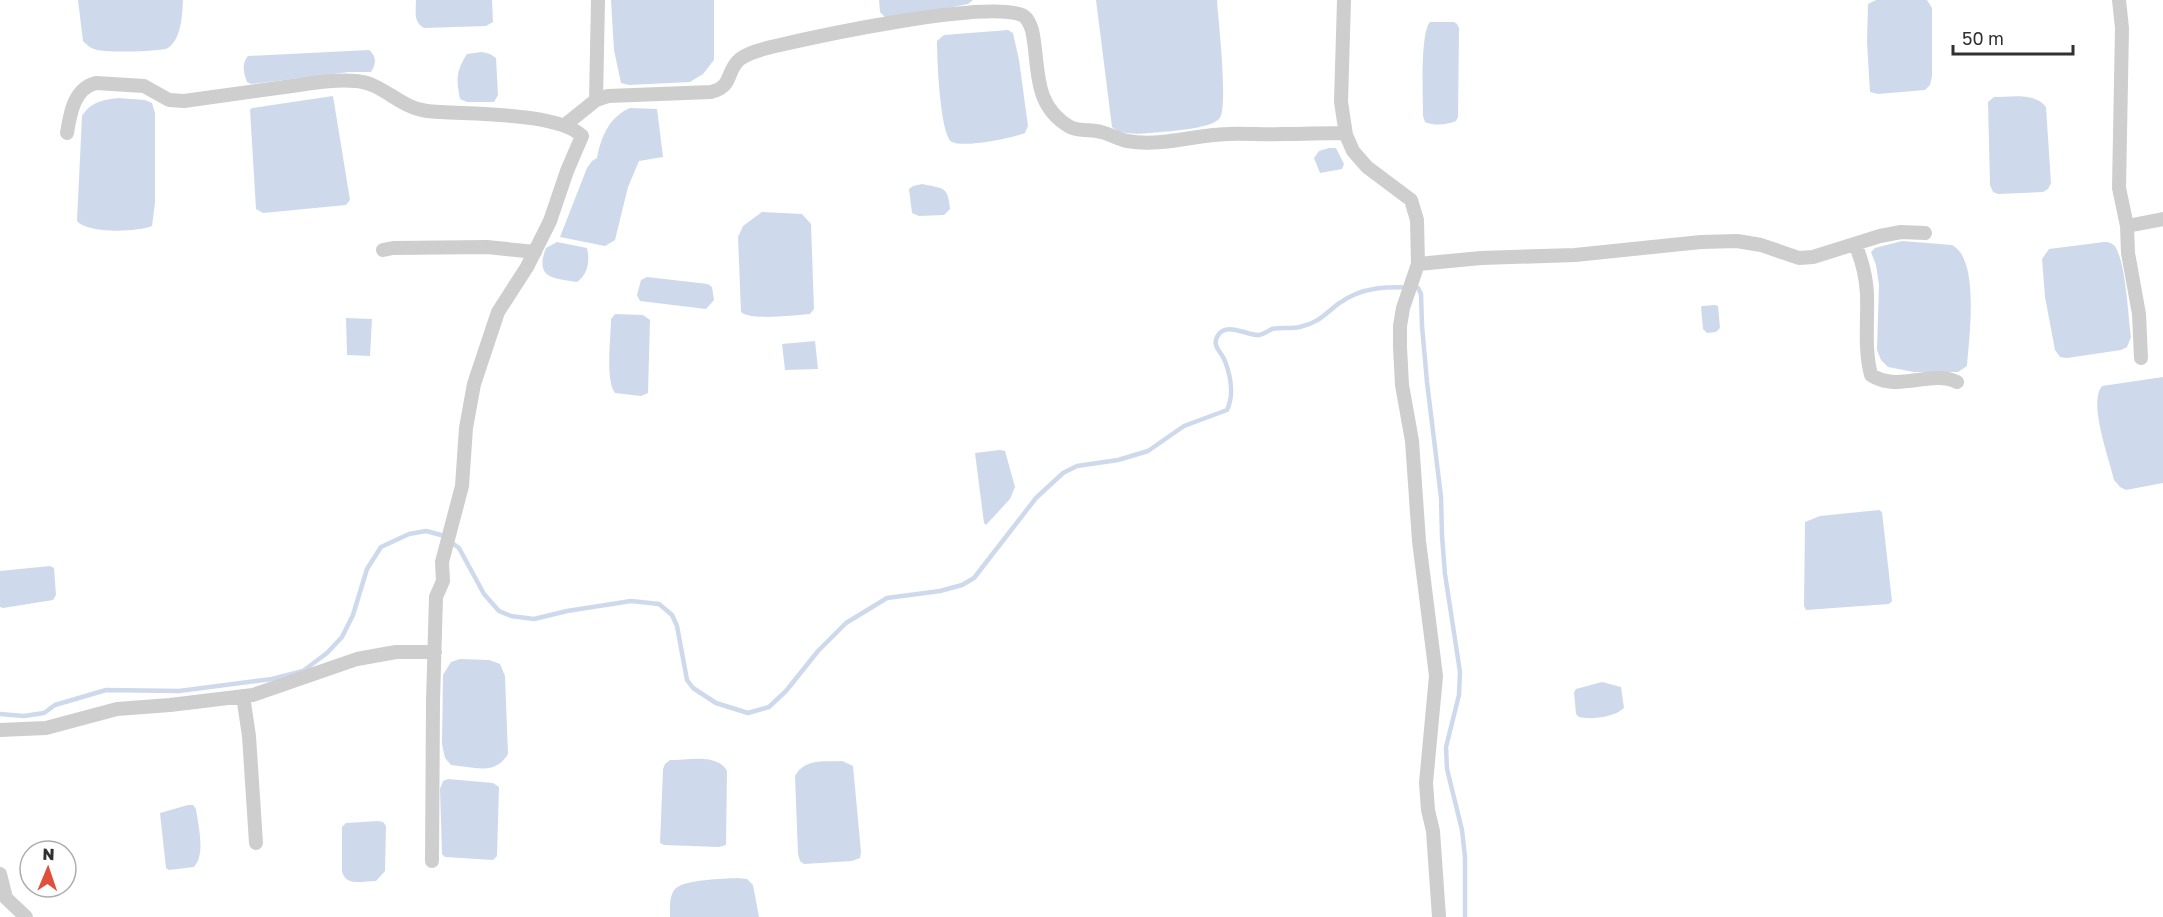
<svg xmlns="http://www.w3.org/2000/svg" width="2163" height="917" font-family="'Golos Text',sans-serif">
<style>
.water{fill:#cedaec}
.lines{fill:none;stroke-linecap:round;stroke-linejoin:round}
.stream{stroke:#cedaec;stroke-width:4.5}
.street{stroke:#cecece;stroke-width:14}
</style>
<rect width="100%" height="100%" fill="#fff"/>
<path class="water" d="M78,0H183C182,15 182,38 168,48C161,52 101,53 94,49C90,48 86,44 83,41Z
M416,0H492L493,22L486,26L424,28C413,22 416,12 416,0Z
M611,0H714V60L703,74L690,82L629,85L621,83L614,50Z
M879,0H973L968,4L892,19L886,18L880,12Z
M1096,0H1217C1218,18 1229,110 1219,119C1211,128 1174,131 1161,132C1147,133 1123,137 1112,127Z
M1876,0H1927L1932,8V76L1930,85L1925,90L1878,94L1870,92L1867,42L1868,4Z
M1430,22H1454L1457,24L1459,28L1458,117L1456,121C1447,125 1434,126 1425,122L1423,116C1423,98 1420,33 1430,22Z
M1008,30L1013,33L1019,60L1028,126L1025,133C1012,138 964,148 952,142C940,135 937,57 937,41L944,35Z
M369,50C377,56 376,65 371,72H349L251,84L247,82C244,73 241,64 248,56Z
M482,52L490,54L496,58L498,95L494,102H467L460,99C456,79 456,71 467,54Z
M333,96L350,200L346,205L263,213L256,209L250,110L252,108Z
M1994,97C2011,97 2035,92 2046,107L2051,183L2048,189L2043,192L1998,194L1993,192L1990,185L1988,102Z
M118,98L145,100L152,103L155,113V203L152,226C137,232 88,234 77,221L82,116C91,102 102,100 118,98Z
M630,108L657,109L663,157L639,161L628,187L615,240L605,246L560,237L587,168L592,161L597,158C601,137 609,117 630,108Z
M1329,148H1336L1344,164L1342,169L1320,173L1314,158L1319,151Z
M922,184C943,189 948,185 950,209L944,215L919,216L912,213L909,189L913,186Z
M762,212L802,214L811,224L814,309L810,314C795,315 751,321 741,312L738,237L743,226Z
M1902,241L1952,245C1980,259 1969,338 1967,366L1958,372H1914L1888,367L1881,360L1877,350L1879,285L1876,265L1871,252L1875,248Z
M557,242L587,248C590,261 588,274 577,282C554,278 534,279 546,248Z
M2104,242C2109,242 2113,243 2116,248C2126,266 2128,315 2131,337L2127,347L2121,350L2067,358L2060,357L2055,350L2045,297L2042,259L2049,249Z
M647,277L708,284L712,287L714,300L706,309L640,301L637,295L641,280Z
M1715,305L1718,306L1720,328L1716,332L1707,333L1703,329L1701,307L1702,306Z
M615,314L643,315L650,320L648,393L641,396L615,393C605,380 611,337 611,319Z
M346,318L372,319L370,356L347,355Z
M815,341L818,369L785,370L782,344Z
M2163,377V483L2126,490L2120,487L2114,480C2109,458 2088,403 2102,386Z
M1000,450L1005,451L1015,487L1010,499L986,525L984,523L975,453Z
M1879,510L1882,512L1892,601L1889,604L1806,610L1804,606L1805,522L1820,516Z
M50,566L54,568L56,595L53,600L3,608L0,607V571Z
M460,659L489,660L500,664L505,676L508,754C495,776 474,767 451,765L445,758L442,744L443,675L451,662Z
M1602,682L1621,687L1624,708C1615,717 1591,720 1579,717L1576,714L1574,692L1576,689Z
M670,760C688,760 717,753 727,771L726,845L719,847L664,845L660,843L663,769L665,764Z
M842,761L853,766L861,852L860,858L852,861L804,864L800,861L798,854L795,776C805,758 824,762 842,761Z
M448,779L493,783L499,787L497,856L493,860L445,857L442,854L440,789L443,781Z
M188,805H193L196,809C198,825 206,854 194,867L169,870L166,868L160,813Z
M378,821L383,822L386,826L385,871L376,881C363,881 345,887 342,871V827L346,823Z
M737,878L747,879L753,885L759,917H670C670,908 669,896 675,889C685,879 723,879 737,878Z"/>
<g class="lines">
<path class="stream" d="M0,714L24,716L44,713L55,705L106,690L179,691L272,679L303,671L327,653L342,637L353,615L367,569L381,547L409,534L426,531L441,535L459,548L484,594L499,611L511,616L534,619L567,611L631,601L659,604L672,615L677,626L687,680L693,688L716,703L748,713L769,707L786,691L818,651L846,623L887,598L940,591L962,585L974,578L1036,498L1063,473L1077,466L1118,460L1148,451L1184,426L1227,410C1234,395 1231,377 1225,361C1222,352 1212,347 1217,337C1225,320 1247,336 1259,335C1264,334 1268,331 1272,329C1281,327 1291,329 1300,327C1318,323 1324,315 1338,304C1362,286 1390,286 1418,288L1421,294L1422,326L1427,382L1441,497L1442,536L1445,574L1460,672L1459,695L1446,747L1447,769L1462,830L1465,857V917"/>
<path class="street" d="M1344,0L1341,102L1346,135L1353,151L1367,167L1411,200L1417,220L1418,264L1403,308L1400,326V347L1402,385L1412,441L1419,541L1436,676L1426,783L1428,810L1433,831L1439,917
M2119,0L2122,28L2119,188L2127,226L2128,253L2139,314L2141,358
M596,100L598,0
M565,125L596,100L608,96L711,92C734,86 725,72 740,59C749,52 761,50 771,47C818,36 984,0 1022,15C1028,18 1030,24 1032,30C1040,65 1031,105 1070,127C1080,132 1091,129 1101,132C1110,134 1118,139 1127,141C1161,147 1194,135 1227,134C1245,133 1263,135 1282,134C1303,134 1324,133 1345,133
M67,133C70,114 74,88 96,83L144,86L169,100L184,101C220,96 256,91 292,86C313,83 335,79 356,81C383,83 400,108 427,111C463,115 557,111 582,136L567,171L550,221L527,267L498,312L474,384L466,428L462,486L442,562L443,581L436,597L433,701L432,861
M2127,226L2163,219
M1855,244C1862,260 1866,276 1867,294C1868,321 1864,348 1871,375C1899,393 1931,369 1957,382
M383,250L393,248L487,247L535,252
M1418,264L1481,258L1575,255L1701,242L1737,241L1761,245L1799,258L1813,257L1880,236L1901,232L1925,233
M243,696L249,736L256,843
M0,730L46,728L117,709L170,705L253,695L357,659L396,652H435
M0,874L6,898L26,917"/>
</g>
<g transform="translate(48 869) rotate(2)"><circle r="28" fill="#ffffff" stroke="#adadad" stroke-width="1.5"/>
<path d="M0-4.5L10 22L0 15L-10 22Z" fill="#e04f3b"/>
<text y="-9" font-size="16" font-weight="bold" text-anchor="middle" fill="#313131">N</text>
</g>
<path d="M1953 45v9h120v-9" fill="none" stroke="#313131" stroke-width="3"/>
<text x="1962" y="45" font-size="18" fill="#313131" stroke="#ffffff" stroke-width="4.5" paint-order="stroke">50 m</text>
</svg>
